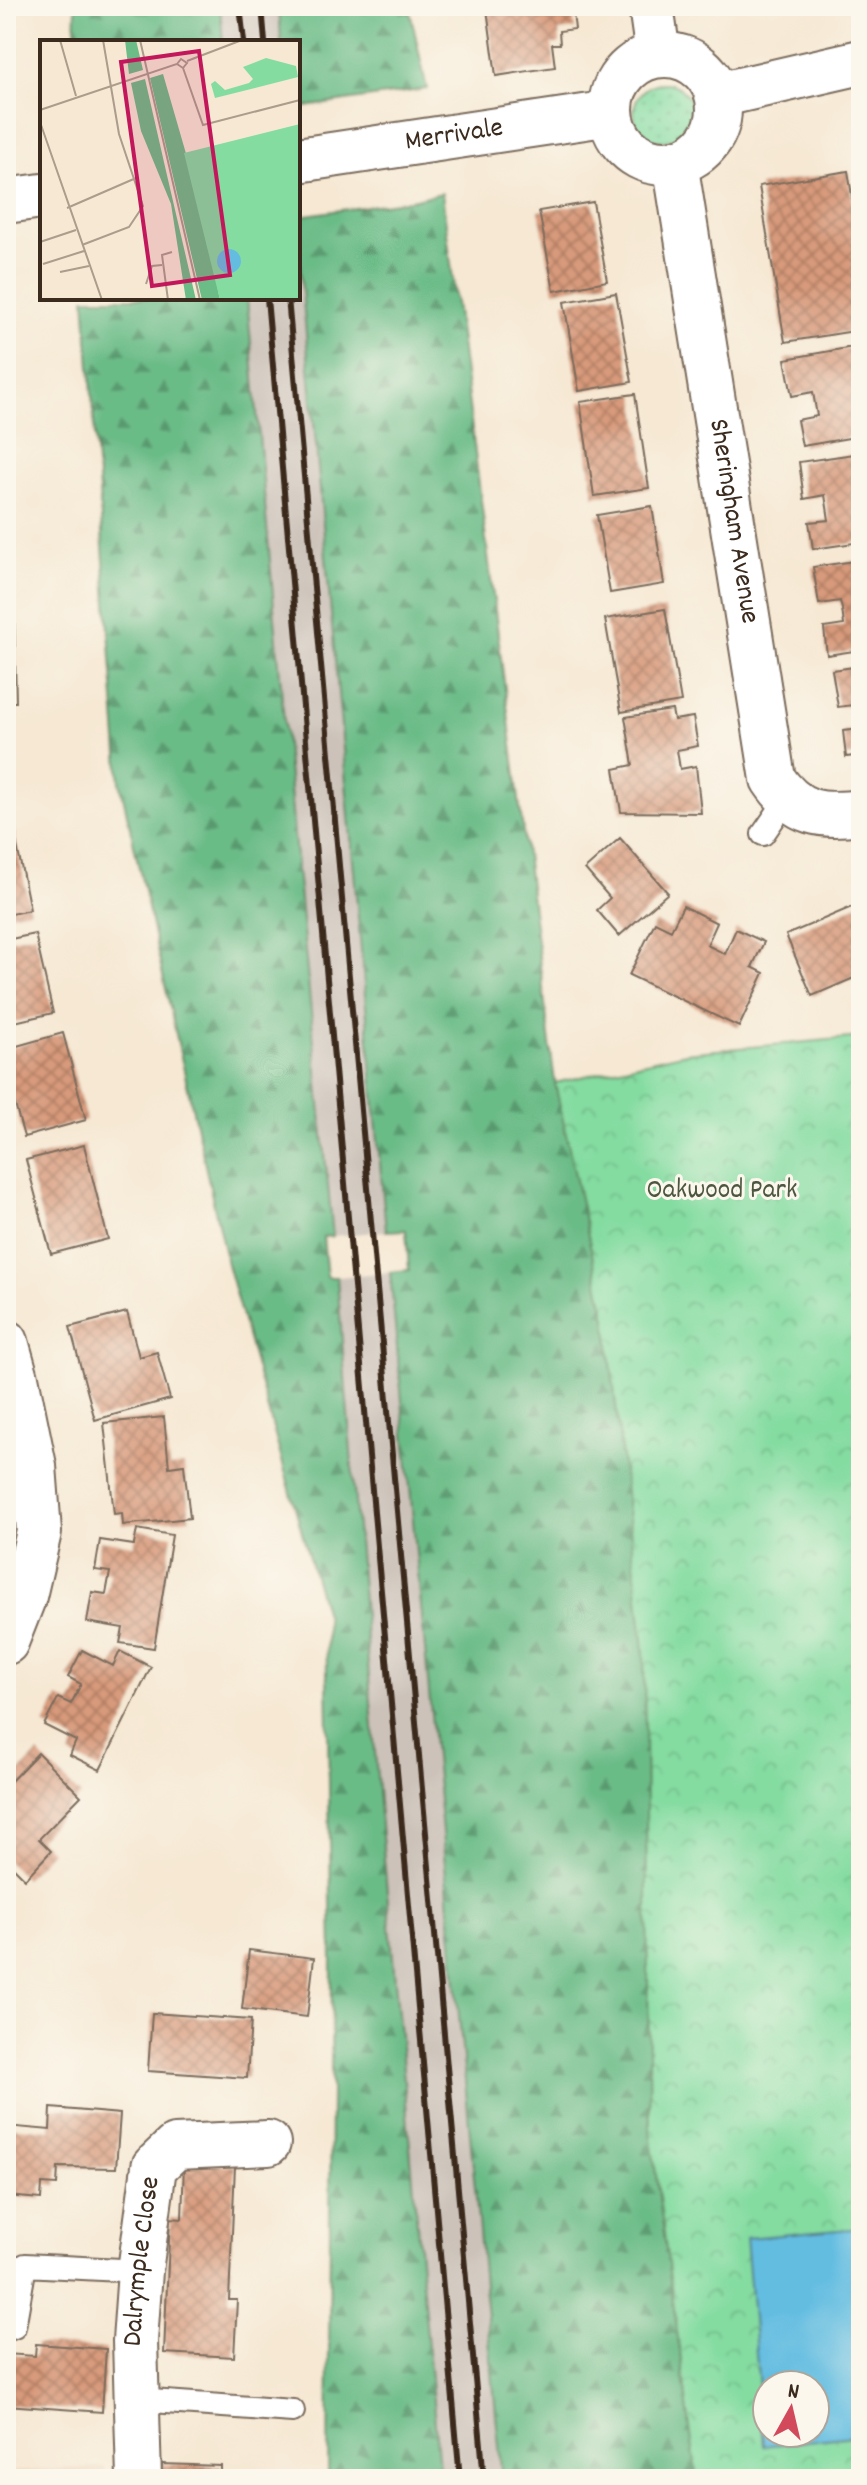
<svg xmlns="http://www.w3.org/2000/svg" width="867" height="2485" font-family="Dekko,sans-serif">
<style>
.built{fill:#eed7bb}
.industrial{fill:#ccc2b9}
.grass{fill:url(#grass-dots);stroke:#608360;stroke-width:2}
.forest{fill:url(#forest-firs);stroke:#537352;stroke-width:2}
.park{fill:url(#park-crowns);stroke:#608360;stroke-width:2;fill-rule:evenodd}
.water{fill:#64bde1;stroke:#507480;stroke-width:2;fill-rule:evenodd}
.building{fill:url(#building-cross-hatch)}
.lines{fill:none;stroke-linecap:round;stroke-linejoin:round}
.service-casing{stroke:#7c6c5d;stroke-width:26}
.minor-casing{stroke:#7c6c5d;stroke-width:48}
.tertiary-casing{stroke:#7c6c5d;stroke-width:48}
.service{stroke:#fff;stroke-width:22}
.minor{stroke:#fff;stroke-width:44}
.tertiary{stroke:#fff;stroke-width:44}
.rail{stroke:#3b2a1e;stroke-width:6}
.labels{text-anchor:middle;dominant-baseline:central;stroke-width:6;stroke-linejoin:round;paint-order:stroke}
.street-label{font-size:28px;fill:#3b2a1e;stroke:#fbf7ec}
.park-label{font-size:28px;fill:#4d563f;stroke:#fbf7ec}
.inset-road{fill:none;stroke:#ab9c8b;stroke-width:2}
.view{fill:#c2185b;fill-opacity:0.15;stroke:#c2185b;stroke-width:4}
.inset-edge{fill:none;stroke:#3b2a1e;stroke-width:4}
</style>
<defs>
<pattern id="grass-dots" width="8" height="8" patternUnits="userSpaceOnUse" patternTransform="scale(2)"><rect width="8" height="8" fill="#84dca1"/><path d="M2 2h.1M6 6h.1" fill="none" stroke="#73bd8a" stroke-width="1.8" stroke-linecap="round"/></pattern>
<pattern id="forest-firs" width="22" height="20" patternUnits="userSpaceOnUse" patternTransform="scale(2)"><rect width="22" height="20" fill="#6bbc87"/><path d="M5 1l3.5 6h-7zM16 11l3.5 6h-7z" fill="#59996e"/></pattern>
<pattern id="park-crowns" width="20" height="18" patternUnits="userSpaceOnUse" patternTransform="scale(2)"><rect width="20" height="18" fill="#84dca1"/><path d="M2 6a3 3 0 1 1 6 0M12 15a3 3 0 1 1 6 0" fill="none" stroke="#73bd8a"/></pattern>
<pattern id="building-cross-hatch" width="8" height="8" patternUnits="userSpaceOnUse" patternTransform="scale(2)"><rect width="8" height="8" fill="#d89a7b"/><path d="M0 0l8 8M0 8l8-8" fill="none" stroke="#b07e64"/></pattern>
</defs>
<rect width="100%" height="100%" fill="#fbf7ec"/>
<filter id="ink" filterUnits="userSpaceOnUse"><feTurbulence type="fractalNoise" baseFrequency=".0125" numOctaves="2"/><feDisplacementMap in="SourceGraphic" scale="16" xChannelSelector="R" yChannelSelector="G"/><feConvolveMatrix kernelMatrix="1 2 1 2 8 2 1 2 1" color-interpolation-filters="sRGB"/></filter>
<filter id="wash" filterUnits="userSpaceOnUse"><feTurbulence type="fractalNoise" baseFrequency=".006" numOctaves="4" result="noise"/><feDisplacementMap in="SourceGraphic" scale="32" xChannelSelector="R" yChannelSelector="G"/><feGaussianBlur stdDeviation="1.8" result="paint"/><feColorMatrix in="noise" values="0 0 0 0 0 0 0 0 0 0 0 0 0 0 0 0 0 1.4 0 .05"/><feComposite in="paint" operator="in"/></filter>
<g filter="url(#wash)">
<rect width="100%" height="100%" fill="#f6e8d3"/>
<path class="built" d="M105,2467L106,2479H6V2472Z"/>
<path class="industrial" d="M220,6H279L281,42H223Z
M298,244L386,1231L333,1236L297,869L247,298H298Z
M390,1272L434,1721L502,2479H440L380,1814L337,1277Z"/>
<path class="grass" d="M634 112a29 29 0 1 1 58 0a29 29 0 1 1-58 0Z"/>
<path class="forest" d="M76,6H220L223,42H75Z
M279,6H409L427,89L298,108V42H281Z
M442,193L555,1083L606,1318L644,1649L650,2130L697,2479H502L390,1272L409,1270L406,1230L386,1231L298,244V216L411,200Z
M85,298H247L297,869L333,1236L323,1237L327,1277H337L380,1814L440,2479H328L332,1960L326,1618L227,1264L120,782Z"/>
<path class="park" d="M861,1037V2479H697L650,2130L644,1649L606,1318L555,1083L685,1053ZM767,2385H815V2433H767Z"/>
<path class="water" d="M861,2228V2435L764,2446L746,2238ZM767,2385H815V2433H767Z"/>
<g id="blocks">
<path class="building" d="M508,6H572L575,29L559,31L560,44H552L555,67L496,76L487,9Z
M848,171L861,251V330L785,342L759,186Z
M593,202L607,281L554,291L539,211Z
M616,293L632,382L579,391L564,302Z
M853,347L861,389V436L802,446L797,420L817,416L813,392L792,396L785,359Z
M635,394L649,488L594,496L580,402Z
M861,453V542L813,549L809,522L829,520L827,507L825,495L804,499L799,462Z
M652,506L664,584L610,593L597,515Z
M861,560V650L827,655L824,628L844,625L842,609L840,601L819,604L813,567Z
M665,609L681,702L621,712L605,619Z
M6,612H14L16,702H6Z
M861,666V704L838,707L832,670Z
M672,710L674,720L693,717L698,746L677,750L680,769L696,766L701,813L621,812L614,769L633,765L625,717Z
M861,729V755L846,757L843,731Z
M13,826L30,910L6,915V827Z
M620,838L668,893L619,936L597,910L610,898L585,869Z
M861,903V975L812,996L786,935Z
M683,906L717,923L707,945L725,954L736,929L764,942L752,967L764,973L739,1027L629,975L655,922L671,930Z
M35,934L53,1013L6,1024V940Z
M63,1033L86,1120L24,1137L6,1072V1049Z
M84,1145L108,1239L51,1254L26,1160Z
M127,1312L139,1357L157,1352L170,1399L95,1420L70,1327Z
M164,1417L169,1467L184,1465L190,1518L123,1525L122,1513L114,1514L104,1423Z
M137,1529L172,1535L154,1648L120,1643L123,1628L87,1622L92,1592L106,1594L110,1572L95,1570L100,1540L134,1545Z
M82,1650L113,1666L120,1651L151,1667L100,1770L70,1755L76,1741L44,1725L58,1698L71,1704L81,1684L68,1677Z
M38,1753L81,1796L39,1839L51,1851L25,1879L6,1860V1786Z
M249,1950L314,1958L307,2017L242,2009Z
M152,2013L251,2020L247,2078L148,2071Z
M51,2108L120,2114L116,2168L58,2167L57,2185L42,2184L41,2199L6,2196V2126L50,2130Z
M184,2163L235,2166L229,2300H237L234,2357L164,2353L170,2218L182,2219Z
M36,2344L106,2349L102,2412L6,2405V2354L35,2356Z
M162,2464L221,2466V2479H161Z"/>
</g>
</g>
<g filter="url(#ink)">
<use href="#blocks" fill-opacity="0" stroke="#7c6c5d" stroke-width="2"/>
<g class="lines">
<g class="service-casing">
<path id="service" d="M763,834L787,799
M6,2330L14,2327L25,2265L140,2271
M137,2400L293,2411"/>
</g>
<g class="minor-casing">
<g id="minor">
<path d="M651,6L658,55"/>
<path id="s1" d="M675,162L773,779C797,815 821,817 861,812"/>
<path d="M6,1342L16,1378L34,1466L39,1532L24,1596L6,1642"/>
<path id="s2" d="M139,2479L135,2341L140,2271L154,2167L175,2147L268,2143"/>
</g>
</g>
<g class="tertiary-casing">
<g id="tertiary">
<circle cx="665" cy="109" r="54"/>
<path d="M718,95L861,62"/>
<path id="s3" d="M298,160L611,113"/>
<path d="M6,201L42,196"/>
</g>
</g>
<use href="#service" class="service"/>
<use href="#minor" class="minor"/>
<use href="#tertiary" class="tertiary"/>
<path class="rail" d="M240,6L244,42
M262,6L265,42
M267,298C327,1025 398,1752 460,2479
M288,298L484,2479"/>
</g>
</g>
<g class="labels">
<g class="street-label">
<text stroke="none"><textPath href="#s3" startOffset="158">Merrivale</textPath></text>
<text stroke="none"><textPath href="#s1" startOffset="364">Sheringham Avenue</textPath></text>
<text stroke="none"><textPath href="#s2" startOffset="218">Dalrymple Close</textPath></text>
</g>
<g class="park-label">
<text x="722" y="1192">Oakwood Park</text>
</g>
</g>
<g transform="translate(40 40)">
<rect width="260" height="260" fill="#f6e8d3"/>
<path d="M85,0H96L103,30L89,34ZM123,34L160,162L180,260H162L110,38ZM105,39L126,131L156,260H146L131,164L101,91L91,43Z" fill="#6bbc87"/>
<path d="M260,84V260H180L144,113Z" fill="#84dca1"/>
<path d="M226,18L256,26L258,37L175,58L171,44L175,41L185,50L209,43L213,39L203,27Z" fill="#84dca1"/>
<path d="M227,99L231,118L189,128L184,109Z" fill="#84dca1"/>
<path d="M177 221a12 12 0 1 1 24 0a12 12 0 1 1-24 0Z" fill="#64bde1"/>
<path class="inset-road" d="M20,0L36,56M100,0L160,260M147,21L202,0M143,28L163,85L260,60M0,70L137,24L141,19L147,23L143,28L137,24M0,82L62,260M27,168L96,138M0,202L36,190M42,205L89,187L103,166L79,94L63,0M3,224L44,211M20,232L49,226M106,244L112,226L122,225M128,260L122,215L132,212"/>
<path class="view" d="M159,11L190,235L112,246L81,22Z"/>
<rect width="260" height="260" class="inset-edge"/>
</g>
<rect width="867" height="2485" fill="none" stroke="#fbf7ec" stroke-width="32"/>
<g transform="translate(791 2409) rotate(8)"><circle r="38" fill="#fbf7ec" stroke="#aea59a" stroke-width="2"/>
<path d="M0-6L14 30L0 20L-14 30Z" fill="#d1495b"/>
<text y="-12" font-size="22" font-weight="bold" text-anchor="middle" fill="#3b2a1e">N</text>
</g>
</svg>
